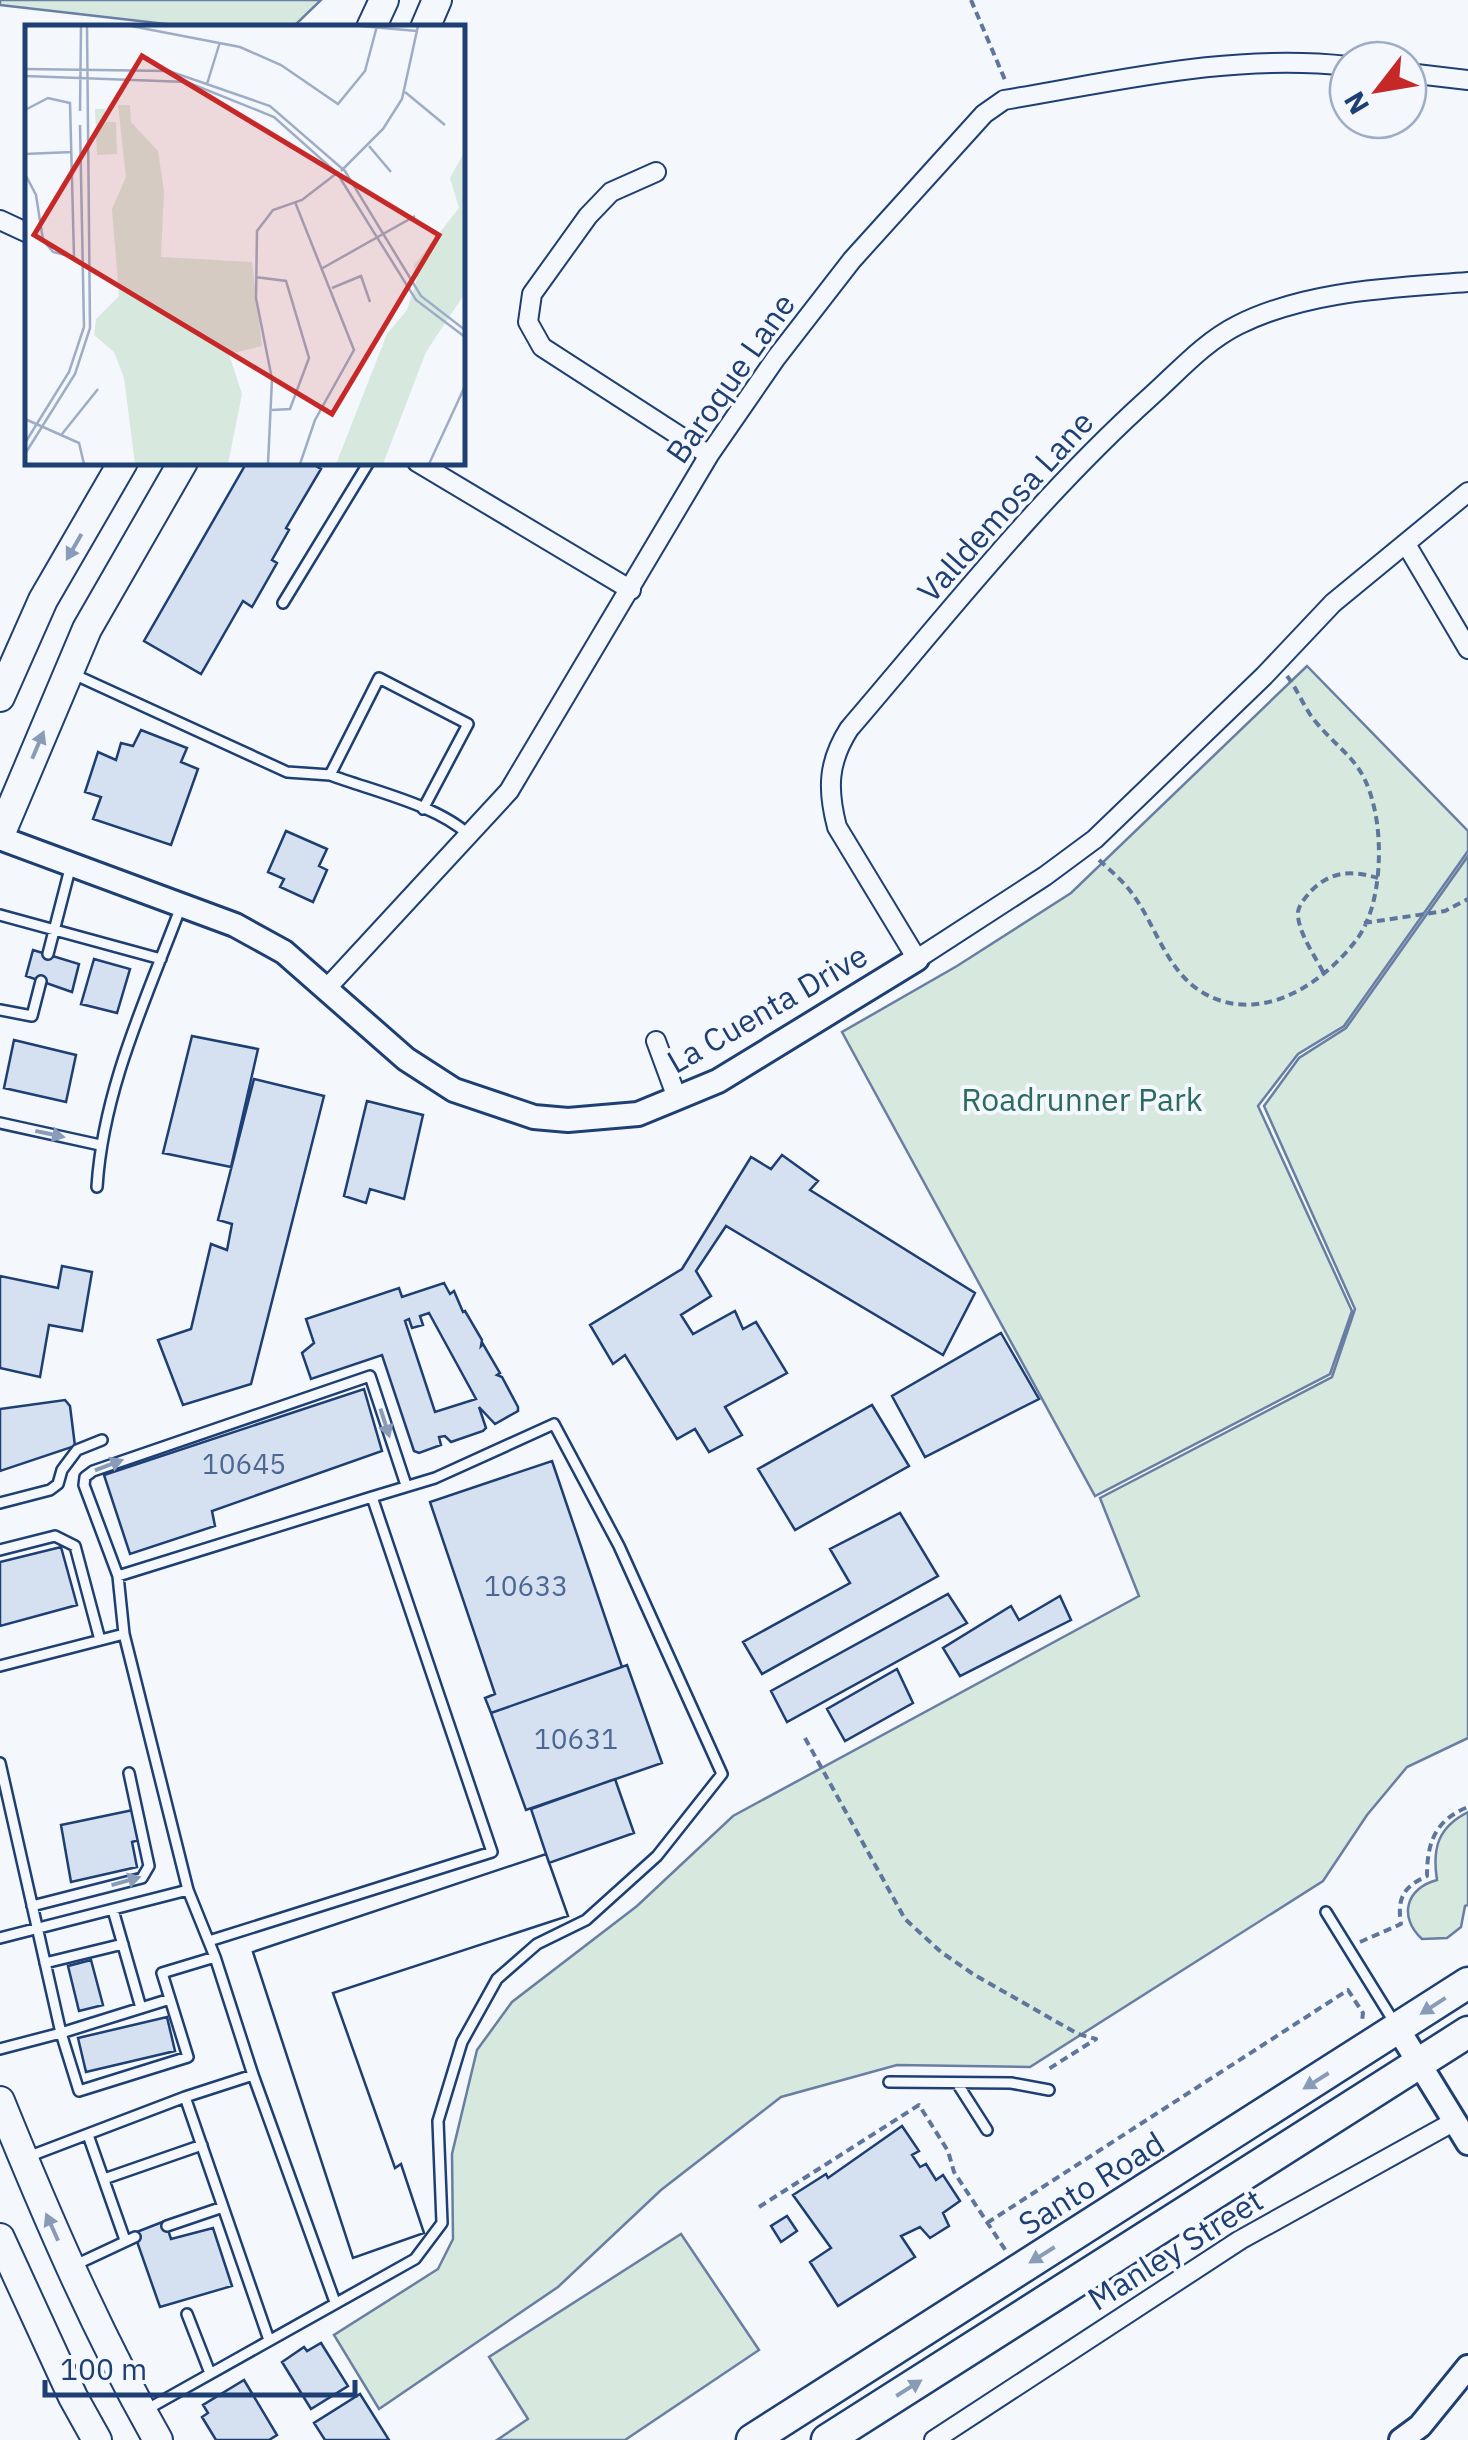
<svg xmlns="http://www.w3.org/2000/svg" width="1468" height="2440" font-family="'IBM Plex Sans',sans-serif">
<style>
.green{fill:#d7e8df;stroke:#687fa3;stroke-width:2.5}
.building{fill:#d5e0f0;stroke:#1d3f73;stroke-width:2.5;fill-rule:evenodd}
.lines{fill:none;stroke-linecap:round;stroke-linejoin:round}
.service-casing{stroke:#1d3f73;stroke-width:14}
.minor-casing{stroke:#1d3f73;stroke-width:22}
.tertiary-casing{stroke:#1d3f73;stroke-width:28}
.secondary-casing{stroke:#1d3f73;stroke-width:32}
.primary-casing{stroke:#1d3f73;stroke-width:35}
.path{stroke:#5e769c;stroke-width:4;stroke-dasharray:8 5;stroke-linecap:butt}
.service{stroke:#f4f7fb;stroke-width:9}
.minor{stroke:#f4f7fb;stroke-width:18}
.tertiary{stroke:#f4f7fb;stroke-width:22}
.secondary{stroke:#f4f7fb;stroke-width:28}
.primary{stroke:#f4f7fb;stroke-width:30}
.oneway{fill:#889bb7}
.labels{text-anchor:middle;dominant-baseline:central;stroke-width:8;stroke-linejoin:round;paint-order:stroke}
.number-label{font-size:28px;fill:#4b6792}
.street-label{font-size:32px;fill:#1d3f73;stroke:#f4f7fb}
.park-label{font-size:32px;fill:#2c6c60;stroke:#f4f7fb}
.inset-road{fill:none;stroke:#9eadc5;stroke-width:2.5}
.view{fill:#c62828;fill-opacity:0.15;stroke:#c62828;stroke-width:5}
.inset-edge{fill:none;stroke:#1d3f73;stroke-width:5}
</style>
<rect width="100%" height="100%" fill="#f4f7fb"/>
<path class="green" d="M0,0H321L292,28L192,27L0,5Z
M1307,666L1468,831V851L1344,1026L1298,1054L1258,1106L1352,1311L1330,1374L1095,1496L842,1032L957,966L1071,893Z
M1468,856V1738L1407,1767L1367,1815L1323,1881L1030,2067L897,2065L781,2097L661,2190L558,2287L379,2409L334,2335L438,2269L453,2239L452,2154L477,2050L512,2002L637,1906L733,1816L1139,1596L1100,1498L1332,1377L1355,1309L1264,1106L1299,1058L1346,1028Z
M1468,1812V1905L1465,1906L1461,1927L1447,1938L1422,1939C1398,1917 1406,1888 1437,1880C1432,1848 1438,1827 1468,1812Z
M681,2234L759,2350L625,2440H497L528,2419L489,2357Z"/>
<path class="building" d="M247,462H309L321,469L286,528L289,530L272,560L277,563L252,607L243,601L201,674L144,641Z
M141,730L187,748L181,762L198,769L171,845L93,819L101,797L85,792L98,752L116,760L121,743L133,746Z
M286,831L327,849L319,866L327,870L313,902L280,887L284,879L268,872Z
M33,950L79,964L72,992L26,976Z
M94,959L130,969L117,1013L81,1004Z
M192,1036L258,1049L231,1167L163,1153Z
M14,1040L76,1055L66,1102L4,1088Z
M254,1079L324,1096L251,1384L183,1405L158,1340L191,1329L211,1244L227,1250L232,1224L218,1220Z
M367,1101L423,1115L404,1199L370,1189L366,1203L344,1196Z
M782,1155L818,1181L810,1190L975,1293L943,1355L726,1226L696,1271L711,1296L681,1315L693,1334L735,1311L743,1329L756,1322L787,1373L725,1407L742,1435L709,1452L695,1429L677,1439L625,1355L613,1364L590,1325L682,1269L751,1157L771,1169Z
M62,1266L92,1272L82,1331L49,1325L40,1377L0,1368V1276L58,1288Z
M444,1283L450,1294L454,1291L463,1312L465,1311L482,1340L481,1346L483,1344L500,1373L497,1375L502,1377L518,1407V1411L495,1424L479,1407L486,1428L483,1431L451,1442L445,1436L439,1437L441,1445L419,1453L414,1451L382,1355L311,1379L302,1353L314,1343L306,1319L399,1288L402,1297ZM429,1313L476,1399L435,1412L405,1321L409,1319L412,1328L423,1325L420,1316Z
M1001,1333L1039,1399L925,1457L892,1396Z
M364,1389L382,1451L212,1511L215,1526L130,1554L104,1475Z
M65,1400L70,1406L75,1446L0,1471V1409Z
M872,1405L909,1466L795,1530L758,1469Z
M552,1461L622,1667L491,1713L485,1698L495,1694L430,1502Z
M900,1513L938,1576L762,1674L743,1642L850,1583L830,1549Z
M61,1547L77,1605L0,1626V1562Z
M948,1594L967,1623L787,1722L771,1691Z
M1060,1596L1071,1620L960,1676L943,1648L1011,1606L1019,1620Z
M627,1665L662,1763L526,1810L491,1713Z
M897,1669L913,1703L845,1741L827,1709Z
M615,1779L634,1833L549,1863L531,1809Z
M133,1810L139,1840L132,1842L137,1867L71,1882L61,1825Z
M546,1854L568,1916L333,1993L395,2168L401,2164L424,2233L353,2258L253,1952Z
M546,1854L568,1916L333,1993L395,2168L401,2164L424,2233L353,2258L253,1952Z
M91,1960L103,2005L79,2011L68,1966Z
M167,2017L175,2051L86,2072L78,2038Z
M902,2126L919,2151L912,2155L920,2167L926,2164L936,2180L943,2175L960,2201L943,2213L949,2226L930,2238L920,2227L901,2236L915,2257L838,2306L810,2262L831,2248L793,2195L826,2174L828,2178Z
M787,2216L797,2231L781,2242L771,2226Z
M165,2221L171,2239L213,2228L232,2286L160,2307L134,2233Z
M321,2343L348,2386L311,2409L282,2362L304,2347L307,2351Z
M244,2380L277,2435L269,2440H216L202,2417L208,2413L203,2405Z
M360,2394L389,2440H325L314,2423Z"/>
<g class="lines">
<g class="service-casing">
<path id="service" d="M283,603L369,462
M71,673L287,772L330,775
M423,809L468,724L379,678L330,775C373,791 437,805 469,835
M0,915L161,959
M48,954L71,865
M0,1010L32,1016L41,981
M0,1123L100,1145
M97,1187C103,1090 146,999 180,909
M0,1503L50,1490L58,1484L62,1470L77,1450L102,1440
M0,1550L55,1536L75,1546L100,1640
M118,1576L372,1497
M0,1666L124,1634
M0,1763L61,2033L0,2049
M32,1906L142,1878L149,1866L129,1773
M113,1910L141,2008
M1326,1912L1394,2022
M0,1938L188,1890
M45,1963L123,1944
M170,1999L61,2033L79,2091L188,2057L162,1973L215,1957
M889,2082L1011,2083L1049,2090
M957,2083L987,2130
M185,2097L269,2340
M88,2135L125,2240
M25,2158L185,2097L253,2075
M104,2179L202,2145
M167,2226L223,2207
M73,2266L135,2237
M335,2302L253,2075L215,1957L188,1890L124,1634L118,1576L84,1485L85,1477L93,1471L370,1376L406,1485
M187,2314L210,2373
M144,2411L415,2259L442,2223L438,2121L462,2042L497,1979L537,1944L586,1920L657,1856L722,1774L619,1546L554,1424L435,1478L372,1497L492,1852L209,1941"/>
</g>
<g class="minor-casing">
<path id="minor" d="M1408,73L1468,80
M656,172L611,192L588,216L532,294L528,322L542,347L709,455
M0,220L28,233
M1468,282C1392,288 1308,290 1238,325C1204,342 1178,372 1150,397C1039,497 946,616 849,729C828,762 827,789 837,827L917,959L1045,876L1095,839L1264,676L1333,603L1468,492
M417,462L631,590
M1406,544L1468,649
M327,988L509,791L709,455L776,358L852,260L984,114L1004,100C1118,81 1232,53 1348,66
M656,1041L677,1098
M934,2440L1240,2240L1455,2121"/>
</g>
<g class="tertiary-casing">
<path id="tertiary" d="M0,838L235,925L284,952L406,1059L454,1090L534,1117L568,1120L638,1114L677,1098L718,1081L917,959
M1398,2029L1468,2143
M1401,2440L1420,2426L1468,2367"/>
</g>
<g class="secondary-casing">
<path id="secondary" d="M371,28L384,0
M425,28L437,0
M0,697L43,600L123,462
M0,835L87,629L183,462
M0,2101C47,2217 96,2331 158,2440
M0,2238L73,2397L97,2440"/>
</g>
<g class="primary-casing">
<path id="primary" d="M752,2440L1468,1983
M827,2440L1468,2032"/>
</g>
<path class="path" d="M971,0L1005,80
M1099,860C1110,870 1122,880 1131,892C1155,923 1165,968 1200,991C1257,1027 1322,986 1357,939C1381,907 1383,844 1374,807C1363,759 1343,755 1315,721C1304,708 1298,690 1287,676
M1364,923L1445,911L1468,899
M1323,972C1315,956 1297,931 1298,912C1299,904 1306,897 1311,891C1331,871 1351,870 1378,878
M805,1738L905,1919L941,1952L973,1974L1078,2034L1096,2039L1047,2070
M1360,1942L1401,1924C1397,1898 1403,1887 1427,1876C1427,1843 1435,1820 1468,1807
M759,2207L919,2105L948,2151L954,2172L1006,2251
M987,2223L1348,1990L1363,2013L1362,2021"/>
<use href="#service" class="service"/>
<use href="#minor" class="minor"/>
<use href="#tertiary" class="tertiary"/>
<use href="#secondary" class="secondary"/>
<use href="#primary" class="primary"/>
</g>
<defs><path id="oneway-solid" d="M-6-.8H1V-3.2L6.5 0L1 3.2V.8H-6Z" transform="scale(2.5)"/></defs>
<g class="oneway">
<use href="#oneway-solid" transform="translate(74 547) rotate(120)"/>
<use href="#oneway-solid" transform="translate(38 745) rotate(-67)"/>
<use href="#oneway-solid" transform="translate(50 1134) rotate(12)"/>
<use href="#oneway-solid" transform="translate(385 1423) rotate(72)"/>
<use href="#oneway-solid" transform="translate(109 1465) rotate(-21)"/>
<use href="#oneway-solid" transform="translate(126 1881) rotate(-16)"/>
<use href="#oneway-solid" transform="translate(1433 2006) rotate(147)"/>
<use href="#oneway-solid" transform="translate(1316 2081) rotate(148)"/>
<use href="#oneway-solid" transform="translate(52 2227) rotate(-114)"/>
<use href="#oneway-solid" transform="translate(1042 2255) rotate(148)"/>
<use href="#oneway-solid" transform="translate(909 2388) rotate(-32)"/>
</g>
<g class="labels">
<g class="number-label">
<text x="244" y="1463">10645</text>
<text x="526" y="1585">10633</text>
<text x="576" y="1738">10631</text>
</g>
<g class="street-label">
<text transform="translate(730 378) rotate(-55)">Baroque Lane</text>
<text transform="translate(1005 506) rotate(-48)">Valldemosa Lane</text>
<text transform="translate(767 1008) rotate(-30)">La Cuenta Drive</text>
<text transform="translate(1091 2183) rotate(-32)">Santo Road</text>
<text transform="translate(1175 2249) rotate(-32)">Manley Street</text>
</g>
<g class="park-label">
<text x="1082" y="1099">Roadrunner Park</text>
</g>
</g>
<g transform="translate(25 25)">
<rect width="440" height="440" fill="#f4f7fb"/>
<path d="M93,80H105L106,97L133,126L139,166L136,232L227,237L237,321L204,329L217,369L203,439H110L99,353L89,327L69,310L71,294L94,271L87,184L101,152ZM70,84H80L81,97H91L92,129L72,130ZM440,126V268L401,327L358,439H311L362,309L382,285L392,254L389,240L434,183L425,153Z" fill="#d7e8df"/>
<path class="inset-road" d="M106,1L215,22L256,40L313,79L340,46L352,1M335,1L392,6M0,44L144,46L245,81L320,146L396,271L440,305M0,51L162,57L249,92L312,148L391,275L440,312M182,59L195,17M380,67L420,100M0,85L23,73L45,78L49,232M55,86L56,1M344,121L366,147M0,129L47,127M316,146L358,104L377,74L393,1M0,149L11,170L18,215L28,227L48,232M270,177L329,325L290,395L275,439M296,244L390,191M230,252L261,256L284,333L265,384L247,385M307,263L336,251L345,277M0,394L54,418L59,439M37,409L73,364M0,418L44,347L59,302L55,100M0,429L50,349L65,303L62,1M243,439L247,354L231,273L232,206L248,185L277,175L312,148M404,439L440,361"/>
<path class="view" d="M117,31L414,210L307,389L9,210Z"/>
<rect width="440" height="440" class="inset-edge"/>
</g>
<g transform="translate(1378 90) rotate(239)"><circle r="48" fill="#f4f7fb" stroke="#9eadc5" stroke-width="2.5"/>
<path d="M0-8L18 38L0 25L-18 38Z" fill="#c62828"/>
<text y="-15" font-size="28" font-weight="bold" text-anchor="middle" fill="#1d3f73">N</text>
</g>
<path d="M45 2380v15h310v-15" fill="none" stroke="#1d3f73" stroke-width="5"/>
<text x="60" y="2380" font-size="30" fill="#1d3f73" stroke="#f4f7fb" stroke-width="8" paint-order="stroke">100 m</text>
</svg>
